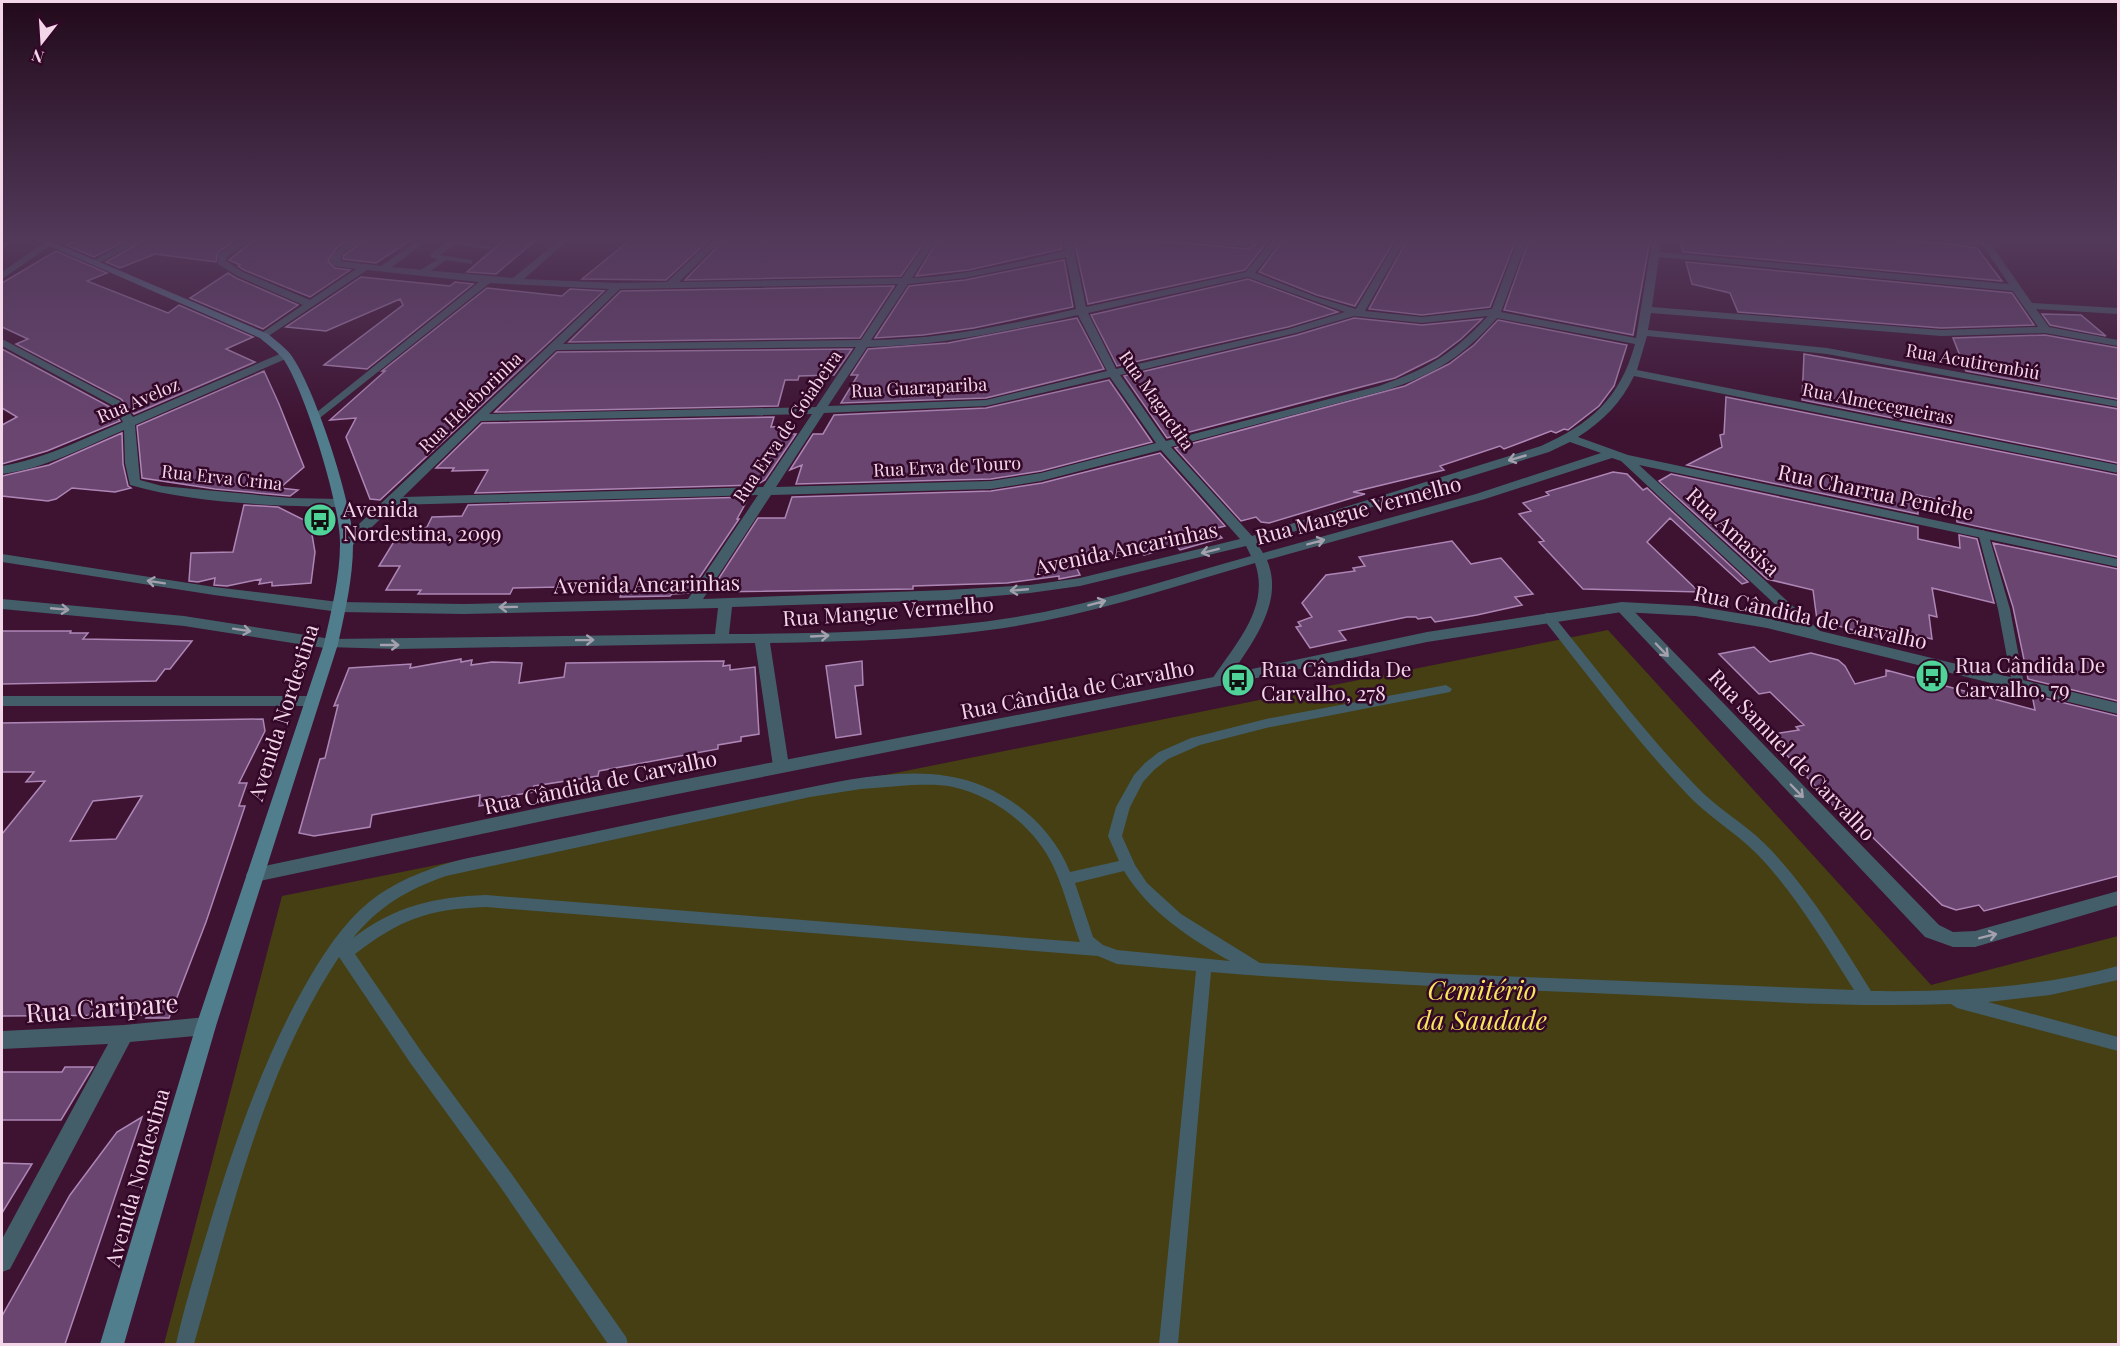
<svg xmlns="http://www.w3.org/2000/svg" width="2120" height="1346" font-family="'Playfair Display',serif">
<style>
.green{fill:#453f13}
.building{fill:#694570;stroke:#ad86b5;stroke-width:1.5;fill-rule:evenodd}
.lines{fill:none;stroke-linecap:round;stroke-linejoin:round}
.service{fill:#435e68;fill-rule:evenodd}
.minor{fill:#435e68;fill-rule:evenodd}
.tertiary{fill:#435e68;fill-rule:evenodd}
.secondary{fill:#517e8d;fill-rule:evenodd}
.oneway{stroke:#a4a0ae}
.labels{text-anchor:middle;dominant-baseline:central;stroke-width:5;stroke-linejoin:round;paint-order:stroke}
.far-street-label{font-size:18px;fill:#f3d6e8;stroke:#320727}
.street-label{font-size:21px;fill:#f3d6e8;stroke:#320727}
.poi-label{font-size:21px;fill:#f3d6e8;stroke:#320727;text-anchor:start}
.near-park-label{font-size:26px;font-style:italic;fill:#fae65d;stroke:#320727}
.near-street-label{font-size:26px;fill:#f3d6e8;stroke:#320727}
</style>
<rect width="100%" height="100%" fill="#3e1231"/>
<path class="green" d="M1608,630L1931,985L2118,936V1344H164L282,896Z"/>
<path class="building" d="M77,240H127L94,257L66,245Z
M144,240H237L218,252L216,262L155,254L120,268L106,262Z
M254,240H350L337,247L328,261L335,268L350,270L310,297L244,270L238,266L240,265L229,260Z
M365,240H411L376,263L343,259V256Z
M504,240H536L496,274L467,272Z
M630,240H709L666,280L582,279Z
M724,240H926L901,276L685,280Z
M938,240H1061L1062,249L969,270L916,276Z
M1074,240L1176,242L1248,249L1255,245L1248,240H1269L1245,270L1088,304Z
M1283,240H1395L1355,306L1317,295L1259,272Z
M1407,240H1516L1490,307L1422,315L1369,309Z
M1529,240H1650L1633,335L1504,310Z
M1680,240H1890L1941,243L1977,248L2002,281L1683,252Z
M56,251L107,273L87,281L168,313L179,305L253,337L226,349L255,362L134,414L121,399L16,344L28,339L2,327V283Z
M1064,260L1073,307L974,328L923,335L875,338L909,286L965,280Z
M1686,262L2012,293L2034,325L1941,328L1738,312L1730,293L1692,284Z
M228,273L236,278L298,305L263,329L190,298Z
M361,277L450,286L455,282L473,284L367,369L324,365L403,305L400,299L326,331L286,327Z
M1248,279L1338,312L1288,327L1117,366L1091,315Z
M894,286L860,338L569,342L621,291Z
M487,288L562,296L570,289L604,291L380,500L370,499L346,437L356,418L330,420L385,371H382Z
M2042,314L2081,315L2106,336L2050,325Z
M1077,318L1104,369L986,398L841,403L858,375H851L868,349L948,343Z
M1354,318L1422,325L1482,319L1461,339L1437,357L1395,378L1167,438L1124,376L1297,335Z
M1498,320L1627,345L1614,386L1599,406L1568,430L1564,429L1556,433L1551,431L1504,449L1500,446L1440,466L1444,470L1353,492L1365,494L1269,523L1261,522L1256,517L1241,521L1175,448L1405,386L1449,364L1474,345Z
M2045,335L2118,348V399L1966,371L1953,338Z
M2,349L110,407L120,421L47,451L2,464V425L17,417L2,408Z
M852,349L834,375L799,376L798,380H785L778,406L495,412L557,352Z
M1804,354L2118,409V463L1802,400Z
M264,371L279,404L304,467L280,488L298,490L290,496L215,489L142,478L137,426Z
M1109,380L1152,442L1041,471L991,479L796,484L802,465L790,470L813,434H823L834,415L986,408Z
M1726,397L2118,475V557L1957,522L1954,503L1917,495L1918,514L1687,465L1722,447L1720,435L1724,434Z
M774,417L771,427L788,426L786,434H796L765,480L756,485L475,493L488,470L452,471L454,468H436L482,423Z
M122,433L123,464L128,486L131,488L115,492L72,488L56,499L48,501L2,496V476L49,465Z
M1160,453L1225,526L1213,529L1222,538L1180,550L1176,545L1144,555L1142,552L1117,559L1111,551L1073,560L1080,575L1059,579V576L1007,583L913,586V589L710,592L758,518H785L792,497L991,491L1042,483Z
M1613,472L1627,474L1643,490L1647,488L1748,582L1742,584L1670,518L1647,542L1699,592L1583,589L1539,542L1544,541L1519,514L1531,511L1523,503L1549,495L1546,492Z
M1671,474L1918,527V539L1960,548L1959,535L1977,539L1994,603L1932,588L1937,617L1929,615L1932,639L1877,626L1878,637L1817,620L1813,590L1767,579L1659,481Z
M749,497L737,519H739L689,593L672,594L670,596L620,597L623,588L558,589L559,587L513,588L510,594H418L421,590H386L400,566H379L401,530H421L427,527L432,517L462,516L468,505Z
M244,505L278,507L310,523L315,552L311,583L272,586V582L259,584L261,579L227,586L214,585L215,578L198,582L189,581L191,553L233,552Z
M1452,541L1471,564L1501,558L1533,594L1515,597L1522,605L1477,615L1435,622L1431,617L1418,619L1416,617H1407L1339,631L1346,640L1310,648L1296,627L1301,626L1298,622L1312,617L1302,603L1326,575L1355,571L1353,568L1365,566L1359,557Z
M1993,543L2118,569V701L2028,679L2013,607Z
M2,631H71L70,633H88L83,639L192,641L170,669H165L156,681L2,684Z
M1754,647L1770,662L1811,653L1838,660L1845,666L1855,684L1886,676V670L2035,710L2032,695L2118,716V876L1984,911L1979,905L1956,910L1942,905L1859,824L1853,825L1839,812L1783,751L1789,750L1773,734L1799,730L1796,727L1804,725L1770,692L1759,694L1719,654Z
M461,659V662L472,660L471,665L492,662L522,663L519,683L564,677L566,663L724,661L723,666L730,665V670L755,667L759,734L741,737V741L718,745V749L599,771L598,776L534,786V792L502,797L501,802L479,806L480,795L372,815L370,827L314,836L299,833L320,759L325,758L338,705L334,706L349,668L411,664L410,668Z
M862,661L863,685L855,686L861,734L836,738L826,666Z
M263,719L265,731L239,783H247L239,806H245L206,922L169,1018H146L148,1015L2,1016V834L45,781L26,782L34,772H2V723ZM142,796L116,839L70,841L93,801Z
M65,1067H93L61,1120H2V1072H62Z
M142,1117L65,1344H2V1316L70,1195L117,1132Z
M2,1163L32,1164L2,1213Z"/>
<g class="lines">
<path class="service" d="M448,240H458L493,247L489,249L454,245L440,255L472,260V264L446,260L425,275H419V271L438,259L431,258V254Z
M1983,530L1988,533L2010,609L2024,684L2018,688L2012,684L1998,609L1978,533Z
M1548,613L1552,614C1599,672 1644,732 1695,785C1716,808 1743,822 1765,844C1808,887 1839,940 1871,991C1955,992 2037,988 2118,966V980L2050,995L1988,1002L2118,1037V1051L1957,1008L1951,1004C1846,1008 1741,1000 1637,995C1495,989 1353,984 1211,972L1178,1344H1159L1196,971L1117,964L1098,956L486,907C428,909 401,919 355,954L423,1054L511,1173L626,1337L628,1344H608L499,1185L411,1064L339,957C262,1073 232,1212 194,1344H176C184,1308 195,1272 206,1236C230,1156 257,1076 296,1002C314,969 333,936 360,910C383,888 412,875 442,865C468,857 495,853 522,847C571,837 620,826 669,816C710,808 751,799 792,791C841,781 896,768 947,776C1001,784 1050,822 1070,872L1119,861L1108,836L1116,807L1134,775L1145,763L1159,752L1191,738L1266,719L1446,685L1452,689L1450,692L1266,728L1200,745L1168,759L1154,770L1143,782L1130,807L1122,836L1135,865L1147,883L1181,914L1260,963L1447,974L1854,990C1824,943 1795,893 1756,853C1734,831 1707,816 1686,793C1635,739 1590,678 1544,620L1542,617L1544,614ZM912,785C925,785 939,784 953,787C995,796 1037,829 1054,868C1065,892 1071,918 1080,942L486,895C434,897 395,906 353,938C378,907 408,889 446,876L810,797L861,789ZM1124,871C1149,912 1189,938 1230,961L1117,950L1103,945L1093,937L1075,883Z"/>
<path class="minor" d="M5,240H16L2,249V242Z
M131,240H142L96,265L88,263Z
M241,240H252L227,257L226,261L243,272L310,300L356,269L335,266L330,261C334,248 349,239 363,240L341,255V261L381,266L419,240H428L392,267L513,278L559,240H568L524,279L617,283L667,282L712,240H722L679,282L902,278L928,240H936L912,278C963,277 1015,262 1065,251L1063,240H1072L1086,307L1246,272L1272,240H1281L1255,273L1316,297L1356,309L1397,240H1405L1365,311L1422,317L1492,309L1518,240H1527L1501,312L1636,338L1652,240H1661L1660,252L2009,284L1983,246L1945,243L1940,240H1988L2032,303L2118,308V314L2036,309L2049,327L2118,340V346L2045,333L1941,336L1651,313L1648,330L1827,348L2118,401V407L1827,354L1647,336L1637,370L2118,465V473L1634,376C1621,403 1603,421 1578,437L1628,455L2118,559V567L1639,465L1820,631L1822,634L1820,637H1810L1621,461L1612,458L1485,499L1267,560C1283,598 1258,635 1237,666C1232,673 1228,684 1219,686L1211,681C1233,646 1271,609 1255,563C1185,583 1115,607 1043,621C954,639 860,641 770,643L789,766L787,770H775L773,766L755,643L397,649L326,647L324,644L331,639L715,634L718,608L464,614L339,612L332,607L339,602L464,604L688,599L758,495L395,505L352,546H342L340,543L342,540L609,289L490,283L316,421L310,418L312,416L479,282L367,270L264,339L260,338V334L303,305L237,276L218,264L219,254ZM1066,257L1076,309C1008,325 942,339 871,340L908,284L965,278ZM1659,257L2013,291L2038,327L1941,330L1652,307ZM1248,277L1345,312L1289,329L1116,369L1088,313ZM898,284L861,340L563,344L620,289ZM1078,315L1107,371L986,400L828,406L867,347C942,346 1006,331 1078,315ZM1354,316L1422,323L1488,316C1453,354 1427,369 1379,386L1166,441L1120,375L1296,333ZM1497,318L1635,344C1620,399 1590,424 1541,446L1252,536L1171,447L1387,390C1437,373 1462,357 1497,318ZM856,347L816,407L489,414L556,350ZM1110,377L1156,443L1041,473L991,481L776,487L824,413L986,406ZM812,414L763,487L403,497L481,421ZM1570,442L1601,453L1476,494L1263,553L1257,543L1549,452ZM1161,450L1240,539L1080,578L1030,585L948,590L703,599L771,495L991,489L1041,481ZM1246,546L1251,556C1182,575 1114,598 1044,612C941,632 833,633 729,634L732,607L948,600L1030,593L1080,586Z
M1193,240C1207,239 1242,237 1253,244L1248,247L1198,243Z
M45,242L53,244L2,279V272Z
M2,339L120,401L133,417L282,353H290V357L135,425L140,480L162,486L290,498L340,499L346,503L340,507C274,506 192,503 130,485L125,463L124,430C85,447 44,469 2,474V466C44,459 83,439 123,422L112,405L2,346Z
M1622,602L1627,604L1939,925L1953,932L1975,931L2118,891V905L1975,947H1953L1925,937L1617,610L1615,607L1617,604Z
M2,696H311L316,697L319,701L316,705L311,706H2Z
M206,1017L213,1020L216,1026L213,1032L206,1035L130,1042L10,1269L2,1272V1239L108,1044L2,1049V1031L124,1025Z"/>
<path class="tertiary" d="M2,554L214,587L339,602L346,607L339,612L214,595L2,562Z
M2,599L184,616L331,639L338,644L331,649L184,626L2,609Z
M1622,602L1695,606L1767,618L2118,703V714L1767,628L1695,616L1622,612L1427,642L1219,686L557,818L255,882L249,880L246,875L249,870L255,868L557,804L1219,676L1427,632Z"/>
<path class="secondary" d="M36,240H48L268,334C275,340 285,347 291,355C314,386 354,506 353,545C353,578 345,612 338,644L216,1026L124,1344H100L196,1026L324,644C331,612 340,577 340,544C341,506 305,392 284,360C278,352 268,345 260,338Z"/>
</g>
<defs><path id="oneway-shaft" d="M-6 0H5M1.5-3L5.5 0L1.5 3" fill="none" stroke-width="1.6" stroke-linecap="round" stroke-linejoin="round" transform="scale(1.5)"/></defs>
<g class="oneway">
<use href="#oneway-shaft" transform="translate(1517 458) rotate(164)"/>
<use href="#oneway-shaft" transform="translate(1316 542) rotate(-15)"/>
<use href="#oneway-shaft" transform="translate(1210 551) rotate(166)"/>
<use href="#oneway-shaft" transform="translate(156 582) rotate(-171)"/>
<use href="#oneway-shaft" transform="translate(1019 590) rotate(175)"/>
<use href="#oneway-shaft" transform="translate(1097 603) rotate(-15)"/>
<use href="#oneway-shaft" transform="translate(508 607) rotate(179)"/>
<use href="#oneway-shaft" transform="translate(60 609) rotate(5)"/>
<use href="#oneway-shaft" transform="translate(242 630) rotate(9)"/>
<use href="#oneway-shaft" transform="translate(820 636) rotate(-3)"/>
<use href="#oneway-shaft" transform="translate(585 640) rotate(-1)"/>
<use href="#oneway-shaft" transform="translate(390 645)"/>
<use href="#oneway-shaft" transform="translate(1662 650) rotate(46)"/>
<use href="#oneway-shaft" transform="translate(1797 791) rotate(46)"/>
<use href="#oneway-shaft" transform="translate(1988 936) rotate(-14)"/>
</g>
<linearGradient id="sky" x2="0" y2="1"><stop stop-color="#220a1b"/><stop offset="0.56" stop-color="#52395a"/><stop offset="1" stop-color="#52395a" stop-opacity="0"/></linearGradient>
<rect width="2120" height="428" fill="url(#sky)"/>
<defs>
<g id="bus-disc" transform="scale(1.725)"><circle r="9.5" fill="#4fd399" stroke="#320727"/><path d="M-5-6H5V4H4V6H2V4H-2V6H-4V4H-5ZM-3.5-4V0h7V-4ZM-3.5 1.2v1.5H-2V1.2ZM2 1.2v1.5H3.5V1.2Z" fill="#111"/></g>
</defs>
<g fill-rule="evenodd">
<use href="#bus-disc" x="320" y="520"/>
<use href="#bus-disc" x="1932" y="676"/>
<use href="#bus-disc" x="1238" y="680"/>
</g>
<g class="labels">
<g class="far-street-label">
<text transform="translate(1973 361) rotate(10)">Rua Acutirembiú</text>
<text transform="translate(919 387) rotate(-3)">Rua Guarapariba</text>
<text transform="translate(138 400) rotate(-23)">Rua Aveloz</text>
<text transform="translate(1157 400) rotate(55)">Rua Magnetita</text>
<text transform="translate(470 402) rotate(-44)">Rua Heleborinha</text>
<text transform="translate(1878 403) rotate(11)">Rua Almecegueiras</text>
<text transform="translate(787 426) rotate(-56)">Rua Erva de Goiabeira</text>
<text transform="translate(947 466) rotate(-3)">Rua Erva de Touro</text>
<text transform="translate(222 477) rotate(6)">Rua Erva Crina</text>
</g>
<g class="street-label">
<text transform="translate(1876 491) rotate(12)">Rua Charrua Peniche</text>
<text transform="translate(1358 509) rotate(-15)">Rua Mangue Vermelho</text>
<text transform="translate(1734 531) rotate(43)">Rua Amasisa</text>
<text transform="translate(1126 547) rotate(-12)">Avenida Ancarinhas</text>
<text transform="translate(647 583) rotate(-1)">Avenida Ancarinhas</text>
<text transform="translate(888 610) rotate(-4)">Rua Mangue Vermelho</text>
<text transform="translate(1811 616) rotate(12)">Rua Cândida de Carvalho</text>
<text transform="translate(1077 688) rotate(-11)">Rua Cândida de Carvalho</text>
<text transform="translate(282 712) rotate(-72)">Avenida Nordestina</text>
<text transform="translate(1793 754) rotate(46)">Rua Samuel de Carvalho</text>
<text transform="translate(600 781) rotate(-12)">Rua Cândida de Carvalho</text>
<text transform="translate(136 1177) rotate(-74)">Avenida Nordestina</text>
</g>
<g class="poi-label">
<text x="343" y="508">Avenida<tspan x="343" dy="24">Nordestina, 2099</tspan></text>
<text x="1955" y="664">Rua Cândida De<tspan x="1955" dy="24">Carvalho, 79</tspan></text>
<text x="1261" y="668">Rua Cândida De<tspan x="1261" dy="24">Carvalho, 278</tspan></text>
</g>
<g class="near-park-label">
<text x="1482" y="989">Cemitério<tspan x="1482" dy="30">da Saudade</tspan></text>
</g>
<g class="near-street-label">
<text transform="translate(102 1007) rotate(-4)">Rua Caripare</text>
</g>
</g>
<rect width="2120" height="1346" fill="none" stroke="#f3d6e8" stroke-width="6"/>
<g transform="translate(42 42) rotate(197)" stroke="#320727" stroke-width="4.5" paint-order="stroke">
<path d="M0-4.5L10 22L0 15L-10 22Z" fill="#f3d6e8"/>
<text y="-9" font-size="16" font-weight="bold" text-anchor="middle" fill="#f3d6e8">N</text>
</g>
</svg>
